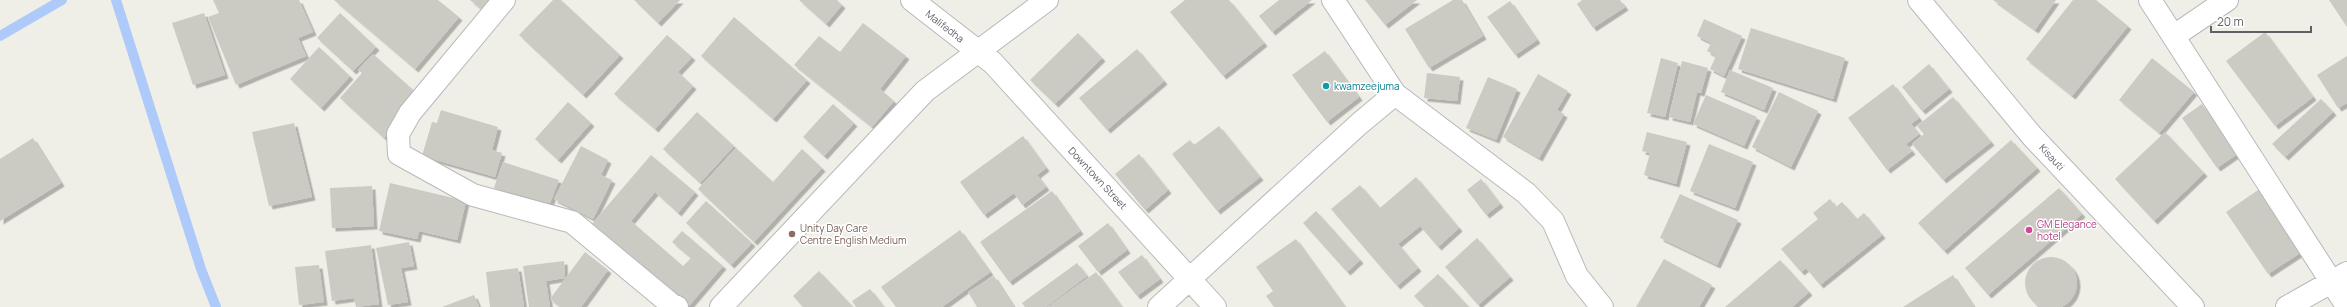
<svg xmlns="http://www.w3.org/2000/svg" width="2347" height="307" font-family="Manrope,sans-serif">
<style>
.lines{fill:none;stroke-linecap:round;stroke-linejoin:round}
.stream{stroke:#adcafa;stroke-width:10}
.building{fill:#cbcac3;filter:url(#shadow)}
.minor-casing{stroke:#b7b8bd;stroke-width:24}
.minor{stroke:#fff;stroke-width:22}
.culture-dot{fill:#0f9aa8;stroke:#fff;stroke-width:1.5}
.hotel-dot{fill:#d1479c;stroke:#fff;stroke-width:1.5}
.education-dot{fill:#8d6e63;stroke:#fff;stroke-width:1.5}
.labels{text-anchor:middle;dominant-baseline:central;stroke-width:3;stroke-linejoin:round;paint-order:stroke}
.street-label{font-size:10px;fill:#5f6166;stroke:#fff}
.culture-label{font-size:10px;fill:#0d838f;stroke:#fff;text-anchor:start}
.hotel-label{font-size:10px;fill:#b23c85;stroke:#fff;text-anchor:start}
.education-label{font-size:10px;fill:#785e54;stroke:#fff;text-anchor:start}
</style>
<defs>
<filter id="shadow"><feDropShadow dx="3.5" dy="3.5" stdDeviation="0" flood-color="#0004"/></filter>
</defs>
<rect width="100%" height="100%" fill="#f0efe7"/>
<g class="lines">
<path class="stream" d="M116,0L201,269L216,307
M0,36L62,0"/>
</g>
<path class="building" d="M213,0H299L313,32L298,38L306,56L236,85L208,17L219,13Z
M334,0H438L459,17L415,69Z
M470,0H496L486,13Z
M553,0H561L620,55L583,95L519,35Z
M634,0H680L658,23Z
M799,0H837L842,5L826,24Z
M1185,0H1229L1264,43L1223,76L1170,12Z
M1279,0H1312L1272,32L1259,16Z
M1365,0H1417L1385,25Z
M1453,0H1462L1483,36L1429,68L1405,29Z
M1582,0H1620L1625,7L1593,28L1577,4Z
M1993,0H2056L2035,30Z
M2073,0H2096L2128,26L2072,96L2026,59Z
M2329,0H2347V27Z
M1510,1L1537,40L1515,55L1487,17Z
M204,13L225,75L193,85L172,23Z
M340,13L376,47L353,71L317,38Z
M734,17L807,80L773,119L701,56Z
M1704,19L1742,36L1724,76L1710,69L1716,56L1707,51L1711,43L1697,36Z
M863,23L906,56L880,89L894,101L872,127L794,65L819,36L840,52Z
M1751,28L1845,58L1833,99L1738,69Z
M2265,32L2313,97L2275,126L2226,61Z
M1078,33L1102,58L1055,104L1030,80Z
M667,35L692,57L678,72L693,86L655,129L614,94Z
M319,47L350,76L321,108L290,79Z
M1137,49L1164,81L1107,130L1079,98Z
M1325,51L1359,97L1327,122L1292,75Z
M373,54L421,97L384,138L340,98L362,73L358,70Z
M2347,56V103L2338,108L2317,75Z
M1661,58L1678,63L1665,117L1647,113Z
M2152,58L2194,92L2159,133L2119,100Z
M1682,61L1708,68L1701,93L1697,92L1690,122L1669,117Z
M1929,64L1949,89L1922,111L1902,87Z
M1730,70L1773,88L1764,110L1721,92Z
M1427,73L1460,77L1457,101L1424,98Z
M1538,74L1568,91L1557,110L1564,114L1539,158L1503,137Z
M1488,77L1517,89L1496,140L1466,128Z
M1893,84L1919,118L1911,124L1919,134L1906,144L1912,151L1887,170L1848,118Z
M1779,92L1818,111L1791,167L1752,147Z
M1706,95L1757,117L1744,146L1693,124Z
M1953,97L1991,142L1943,180L1912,144L1924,134L1917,126Z
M2321,99L2333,112L2285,157L2272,144Z
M568,102L591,123L558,160L535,139Z
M833,104L854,123L824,156L803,137Z
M2202,104L2237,154L2217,168L2182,118Z
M441,110L498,127L492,150L502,153L495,177L422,156L432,122L437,123Z
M697,112L734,146L700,183L663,149Z
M294,123L312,197L269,206L252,132Z
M1219,126L1260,177L1217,211L1172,154L1190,140L1194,145Z
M1647,132L1687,142L1676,184L1644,175L1650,153L1642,151Z
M2165,132L2204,173L2154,221L2115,179Z
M1023,136L1046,168L1037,175L1046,187L1022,205L1014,193L984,215L960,182Z
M33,138L61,183L0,221V159Z
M2011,140L2037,168L1944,251L1918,223Z
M1709,144L1753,162L1735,208L1690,191Z
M581,146L608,160L601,175L612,180L593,219L554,199Z
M736,148L773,182L802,149L822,168L754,242L698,189Z
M1139,154L1168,190L1145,210L1115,174Z
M651,155L695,192L678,213L655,192L631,221L683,266L691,258L672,242L682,231L723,266L688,307L591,225Z
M503,162L559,180L548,208L494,188Z
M1416,177L1459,228L1438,247L1420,226L1398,244L1418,268L1397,286L1331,209L1360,185L1380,208Z
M1481,179L1500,204L1486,215L1467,190Z
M390,183L466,201L457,240L419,231L417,239L379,231Z
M372,186L374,226L332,228L330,188Z
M2059,188L2082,214L1988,295L1965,268Z
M2261,188L2303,251L2268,274L2226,212Z
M1052,191L1080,231L1009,282L980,242Z
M1680,194L1738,220L1717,265L1660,238Z
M1830,199L1836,207L1842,202L1857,219L1864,213L1882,235L1820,285L1806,268L1801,272L1781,249L1818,219L1813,213Z
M706,201L752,243L731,265L686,223Z
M1316,211L1360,260L1347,272L1303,223Z
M1108,223L1127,250L1098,272L1078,246Z
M960,230L990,272L942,307H896L881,287Z
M1477,238L1510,277L1478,305L1445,267Z
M1296,239L1345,307H1274L1266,296L1273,291L1256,267Z
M409,242L414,266L401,268L408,302L388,305L376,248Z
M371,245L379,304L356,307L354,298L332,301L325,251Z
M585,252L608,270L581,307H561L550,299Z
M1142,255L1160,279L1137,296L1118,272Z
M2025 283a26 26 0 1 1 52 0a26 26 0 1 1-52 0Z
M1664,259L1712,285L1699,307H1636Z
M1780,260L1809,292L1792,307H1725Z
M564,261L565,278L546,281L550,307H529L523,266Z
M1077,263L1087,276L1046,307H1025L1022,303Z
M319,265L324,302L299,305L295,267Z
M518,268L524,307H490L486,272Z
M819,271L853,307H803L793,296Z
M1096,272L1122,307H1048Z
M1438,274L1469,307H1425L1414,296Z
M1953,275L1974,307H1903Z
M994,276L1014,307H977L968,292Z
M870,289L884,307H856L852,301Z
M474,295L479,307H442Z"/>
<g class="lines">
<g class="minor-casing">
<path id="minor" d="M504,0L410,113L398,134L399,154L473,195L572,222L672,305L677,307
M912,0L993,63L1215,307
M1333,0L1395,94L1526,193L1553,221L1577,276L1602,307
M1919,0L2032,136L2193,307
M2150,0L2347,306
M2174,36L2227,0
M721,307L925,91L1047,0
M1159,307L1359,124L1395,94
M2287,307L2347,273"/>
</g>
<use href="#minor" class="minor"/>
</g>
<circle class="culture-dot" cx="1326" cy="86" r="4"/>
<circle class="hotel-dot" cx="2029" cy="230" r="4"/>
<circle class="education-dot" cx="792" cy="234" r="4"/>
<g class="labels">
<g class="street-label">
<text transform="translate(945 26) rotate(38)">Malifedha</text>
<text transform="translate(2052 157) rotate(47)">Kisauti</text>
<text transform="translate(1098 178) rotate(47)">Downtown Street</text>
</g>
<g class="culture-label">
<text x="1334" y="86">kwamzeejuma</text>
</g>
<g class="hotel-label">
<text x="2037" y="224">GM Elegance<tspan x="2037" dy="12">hotel</tspan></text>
</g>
<g class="education-label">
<text x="800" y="228">Unity Day Care<tspan x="800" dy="12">Centre English Medium</tspan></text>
</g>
</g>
<path d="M2211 26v6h100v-6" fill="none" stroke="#5f6166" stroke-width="2"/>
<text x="2217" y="26" font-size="12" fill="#5f6166" stroke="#ffffff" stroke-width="3" paint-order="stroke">20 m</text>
</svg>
